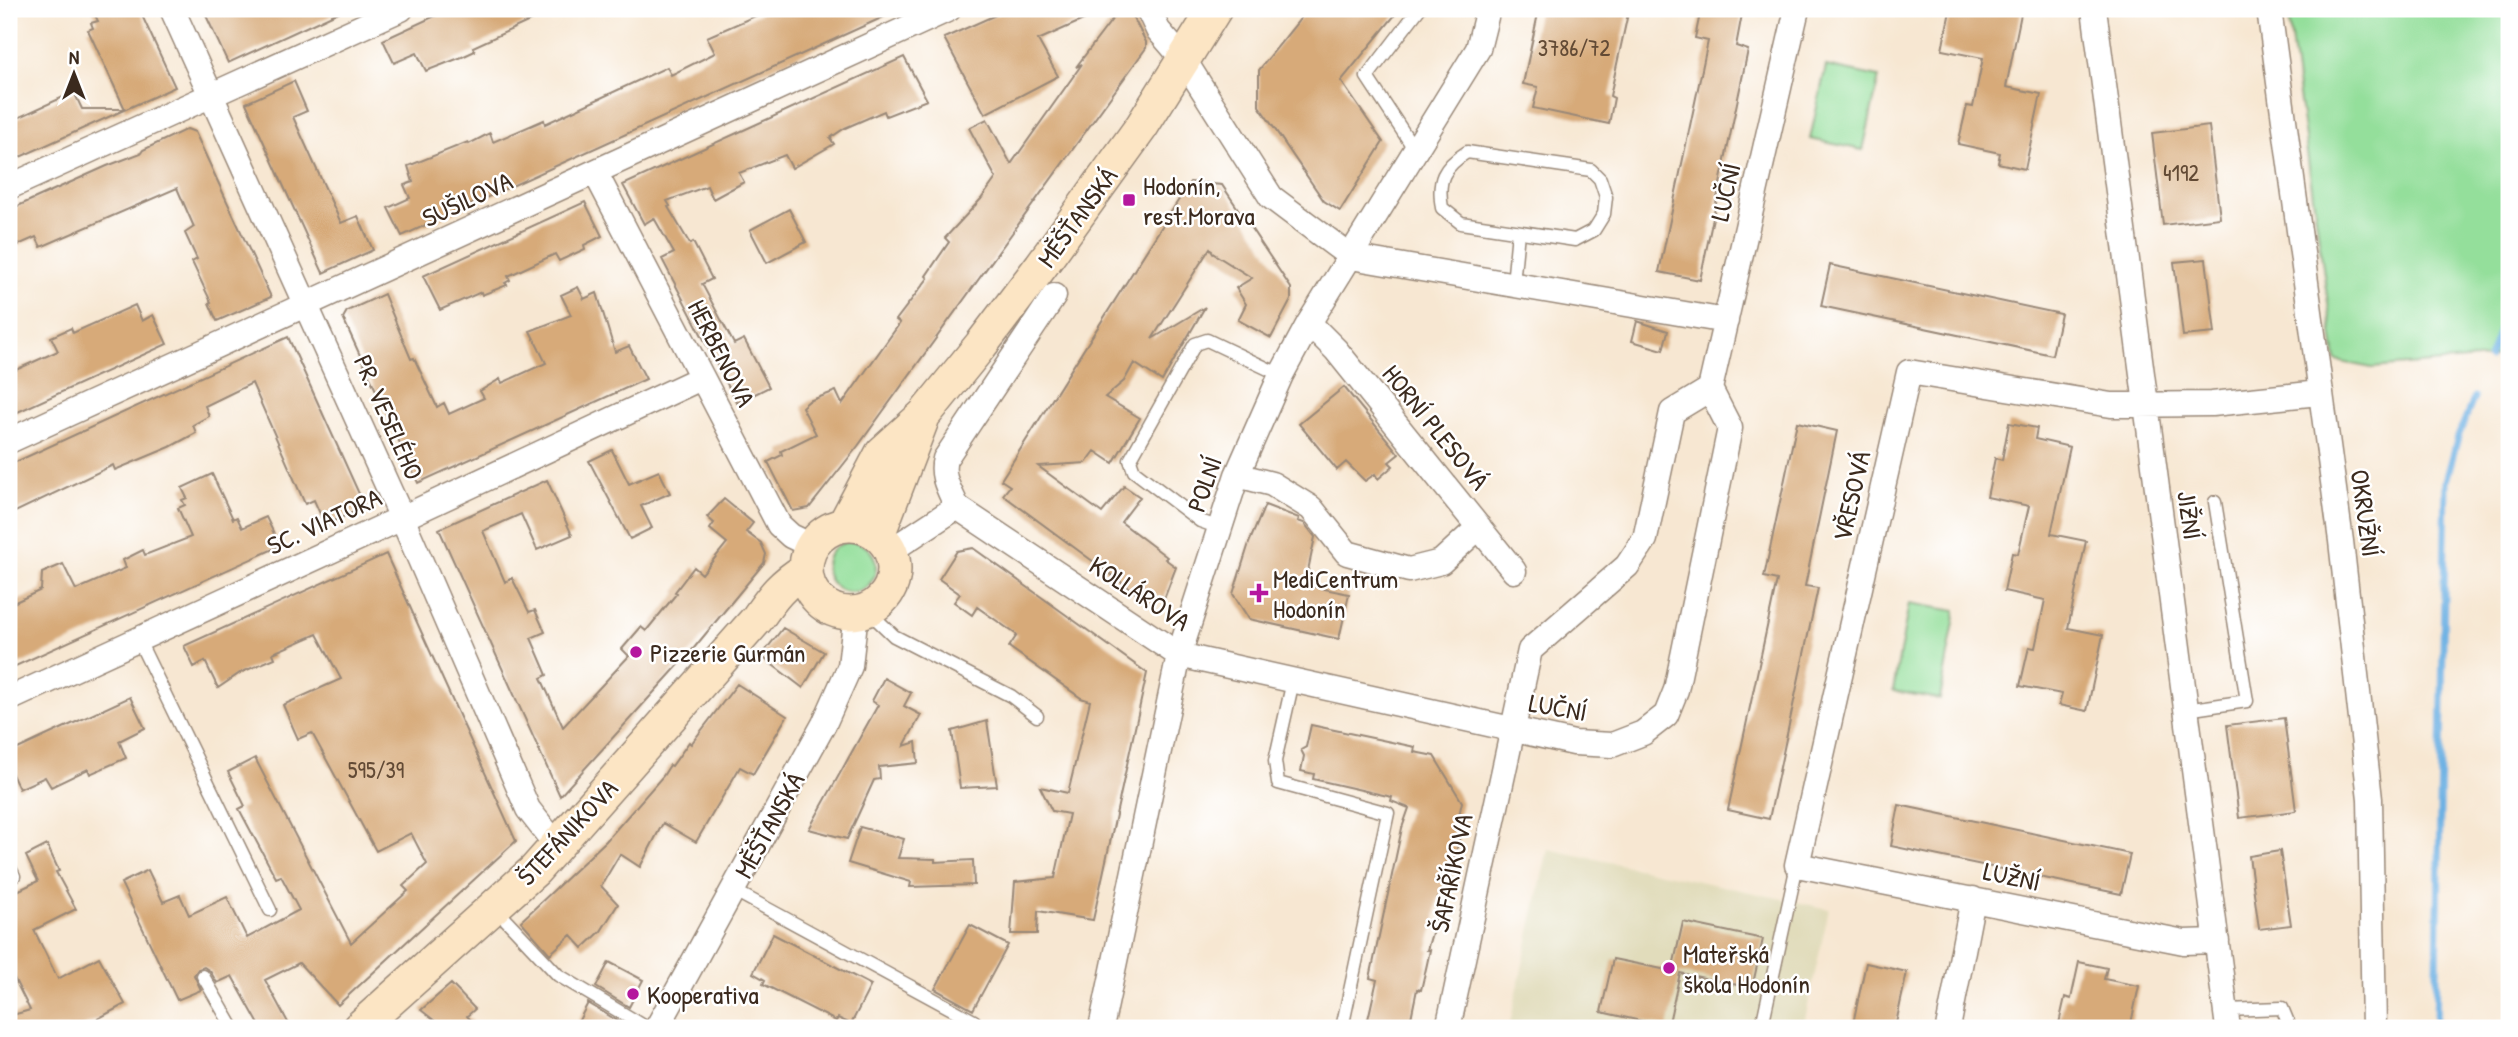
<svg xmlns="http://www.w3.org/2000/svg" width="2518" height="1037" font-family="'Patrick Hand',sans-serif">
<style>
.built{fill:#e1dcbb}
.green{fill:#94df9b;stroke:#68845c;stroke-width:2}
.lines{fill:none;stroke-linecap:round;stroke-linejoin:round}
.stream{stroke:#6db1e3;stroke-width:7}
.building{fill:#d7aa79}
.lane-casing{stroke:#998878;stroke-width:15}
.street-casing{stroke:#998878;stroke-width:27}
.secondary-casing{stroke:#998878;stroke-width:36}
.lane{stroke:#fff;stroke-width:12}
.street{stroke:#fff;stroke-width:24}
.secondary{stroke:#fce5c4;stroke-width:33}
.poi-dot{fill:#b5179e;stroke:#fff;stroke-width:2.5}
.labels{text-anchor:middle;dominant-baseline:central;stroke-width:5;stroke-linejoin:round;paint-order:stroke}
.number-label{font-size:23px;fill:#624a35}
.poi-label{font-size:26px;fill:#3b2a1e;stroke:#fff;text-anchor:start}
.street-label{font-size:26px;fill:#3b2a1e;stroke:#fff}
</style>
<rect width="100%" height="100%" fill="#fff"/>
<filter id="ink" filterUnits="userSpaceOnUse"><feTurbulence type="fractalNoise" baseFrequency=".0143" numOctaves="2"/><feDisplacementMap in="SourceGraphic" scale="14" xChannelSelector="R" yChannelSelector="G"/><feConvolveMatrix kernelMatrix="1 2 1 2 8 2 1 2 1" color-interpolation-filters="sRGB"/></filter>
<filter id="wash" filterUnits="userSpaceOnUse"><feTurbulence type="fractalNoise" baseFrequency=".00686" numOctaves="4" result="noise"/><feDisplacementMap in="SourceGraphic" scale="28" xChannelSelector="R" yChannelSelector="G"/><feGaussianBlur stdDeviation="1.57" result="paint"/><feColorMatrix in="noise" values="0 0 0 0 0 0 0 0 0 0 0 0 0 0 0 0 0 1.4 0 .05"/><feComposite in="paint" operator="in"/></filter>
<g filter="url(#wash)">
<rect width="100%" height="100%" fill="#f7e7d2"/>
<path class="built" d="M1548,849L1829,909L1803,1028H1509Z"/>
<path class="green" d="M2287,9H2509V352L2489,358L2372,368L2336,361Z
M1826,66L1879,77L1863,150L1810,139Z
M826 567a25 25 0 1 1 50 0a25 25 0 1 1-50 0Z
M1909,603L1956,611L1940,699L1893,691Z"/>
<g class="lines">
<path class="stream" d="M2489,358L2509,303
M2436,1028L2446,481L2458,437L2474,397"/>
</g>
<g id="blocks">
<path class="building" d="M92,9H139L175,87L9,162V122L74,92L82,109H125L88,30L93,28L91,23L98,21Z
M203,9H345L228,63Z
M450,9H556L473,47L475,51L462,57L426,71L417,53L394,63L383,40Z
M771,9H901L402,236L388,208L410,198L404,185L413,182L408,166L468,142L469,144L490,133L493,142L544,120L545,124L667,67L671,75L715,53L707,37Z
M1009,9H1108L1038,40L1058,76L985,114L944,38Z
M1120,9H1129L1146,42V48L858,446L809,508L793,511L768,462L782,455L781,451L816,434L802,407L809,401L836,391L842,404L900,323L896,320L928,278L926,276L949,242L945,238L981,199L996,178L969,128L987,119L1011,164L1082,64L1076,67Z
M1308,9H1400L1341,81L1383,142L1340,211L1324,201L1259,106V70Z
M1539,9H1629L1610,96L1614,98L1609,124L1533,108L1538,87L1523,84Z
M1701,9H1743L1736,46L1748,50L1700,280L1659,272L1708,41L1695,38Z
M1957,9H2022L2006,87L2041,94L2025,169L1998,163L2000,153L1958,144L1967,106L1973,107L1983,58L1942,50L1950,11L1956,13Z
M904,57L927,100L886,116L884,111L845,128L830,138L834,144L792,168L785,155L739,173L744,182L713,199L707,186L667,201L670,206L668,207L690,244L693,242L712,279L702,284L734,344L744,339L769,387L737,403L662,259L674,253L654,218L644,224L623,185Z
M294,81L307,111L293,117L341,223L358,216L373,250L323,273L246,103Z
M2209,126L2220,218L2163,225L2152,133Z
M187,129L195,132L271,297L217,321L209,303L211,302L192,262L197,259L185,233L194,227L177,188L41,247L36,237L9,249V210L107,166L141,153L143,150Z
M1190,182L1222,185L1291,288V300L1271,338L1238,320L1246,304L1236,288L1252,278L1214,254L1210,248L1152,339L1205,307L1162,381L1134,363L1124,381L1105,397L1140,418L1113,463L1095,451L1086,463L1038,466L1102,513L1124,486L1140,497L1121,522L1167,557L1165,559L1176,567L1164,599L1159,595L1151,604L1003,495L1010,486L1001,480Z
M585,202L602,236L584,245L585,249L559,261L555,254L508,276L510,280L505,283L507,285L482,295L481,292L440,310L423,276Z
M789,209L806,242L767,263L750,230Z
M2206,259L2215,333L2183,336L2174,262Z
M1830,265L2061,314L2052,355L1821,306Z
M578,287L584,299L597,293L615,352L629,346L646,379L418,483L343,318L347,311L384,294L411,359L414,358L437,407L444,403L449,414L484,398L480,391L500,379L502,383L546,363L530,331L571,315L561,295Z
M135,305L142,321L153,315L167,344L9,416V373L58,351L51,337L71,328L73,333Z
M1637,321L1668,331L1663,350L1632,341Z
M288,337L365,507L325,525L314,500L305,504L252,383L205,406L209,416L193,425L196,433L170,447L115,470L113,465L9,515V465Z
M1344,387L1399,454L1389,462L1393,466L1378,479L1375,474L1365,481L1346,462L1337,470L1299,424Z
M1797,422L1837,431L1805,586L1818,588L1769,819L1728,810L1777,580L1764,577Z
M2009,423L2037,428L2035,439L2070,447L2051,534L2086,541L2068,628L2103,635L2087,711L2059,705L2062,694L2020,686L2029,647L2035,648L2045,600L2004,591L2012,553L2018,554L2029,506L1987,497L1995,458L2002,460Z
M612,450L629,484L659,471L670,493L641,506L652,528L630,539L589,461Z
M212,474L233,519L237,517L242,528L266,517L280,546L9,669V605L41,590L42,573L63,564L76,590L126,568L123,560L143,550L145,555L191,537L178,508L185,505L182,500L187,498L182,488Z
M547,480L572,535L537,550L521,514L483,531L505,582L512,578L529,612L535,610L545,632L531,638L547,675L541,678L563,727L629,656L622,649L641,627L646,631L677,593L675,592L694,567L702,574L727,543L710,529L714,523L707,517L724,499L753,523L746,532L761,543L766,554L764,563L694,648L560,796L439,529Z
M1265,505L1299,518L1298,521L1304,523L1315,537L1305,585L1349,594L1339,639L1249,619L1233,594L1249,543Z
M973,548L1147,673L1093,920L1038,911L1037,934H1011L1015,882L1055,878L1069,814L1052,811L1040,787L1068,793L1090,701L1081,698L1009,647L1017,635L977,607L972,615L954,602L960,594L939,579L957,551Z
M386,554L516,841L338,1005L299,963L265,980L291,1028H261L232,976L217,983L210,971L204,967L198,969L194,975L201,990L177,1000L121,883L148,870L163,902L180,895L189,915L227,897L247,938L299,910L281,876L276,878L239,809L245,806L228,772L255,758L351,943L408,891L403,886L427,864L411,833L376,851L312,733L298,739L283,705L341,679L317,634L273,653L275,658L240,673L218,688L205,661L194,667L184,646Z
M783,628L824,652L803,688L761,656Z
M884,678L911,693L904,706L921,715L904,746L916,742L918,763L879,767L880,779L874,780L847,839L809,829L878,705L872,701Z
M737,684L787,716L753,774L740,767L696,842L663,823L640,867L620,854L601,886L618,904L601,931L583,948L571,935L550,954L521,921L606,841L663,776L670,765L672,766L689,742L691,744Z
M130,697L145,728L119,741L126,758L90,774L88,769L51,787L45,777L19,789L9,768V753Z
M2284,718L2296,811L2239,818L2227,725Z
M987,721L997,786L960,788L952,731Z
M1311,725L1415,747L1414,752L1434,756L1462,802L1458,820L1463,821L1449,885L1444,884L1441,898H1438L1434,926L1427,950H1430L1427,964L1421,990L1417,989L1409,1028H1366L1377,980L1370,978L1402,828L1409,808L1391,801L1392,797L1313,779L1314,774L1301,771L1304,756L1301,750L1306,747Z
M1899,805L2130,854L2121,894L1891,846Z
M860,827L904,839L898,858L935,859V862L973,860L974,885L910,887L911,882L848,863Z
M47,845L59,871L56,872L76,909L34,930L58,979L99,957L125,1004L81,1028H9V1016L30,1010L9,968V895L38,881L26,856Z
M2280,851L2291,925L2259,929L2249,856Z
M1683,922L1763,939L1752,988L1680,973L1668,1027L1601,1012L1613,959L1672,971Z
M970,925L1008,945L973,1010L935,989Z
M773,934L871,985L851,1024L838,1018L836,1021L763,984L765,980L753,973Z
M609,962L643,980L629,1007L596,987Z
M2079,962L2107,968L2104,979L2139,986L2130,1028H2058L2065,997L2071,999Z
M1866,963L1907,972L1895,1028H1852Z
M451,984L475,1009L467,1016L478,1028H444L421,1010Z
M588,1003L621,1023L619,1028H575Z"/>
</g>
</g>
<g filter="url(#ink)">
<use href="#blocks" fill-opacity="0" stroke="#998878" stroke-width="2"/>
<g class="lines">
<g class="lane-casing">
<path id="lane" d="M1415,150L1367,77L1419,9
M1467,152L1591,170L1600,179L1606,197L1604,214L1594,230L1575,240L1461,223L1442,208C1437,180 1443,167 1467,152Z
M1513,284L1518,232
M1220,528L1200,521L1134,471L1130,460L1195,344L1207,340L1281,375
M867,610L894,636L1011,696L1037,716
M138,639L270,910
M1293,681L1275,761L1278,783L1388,813L1342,1028
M2186,710L2247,701L2215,502
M9,866L14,876
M733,890L974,1021L973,1028
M495,908L558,975L647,1028
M203,976L233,1028
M2226,1010L2282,1008L2287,1020V1028
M1763,1021L1797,865"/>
</g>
<g class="street-casing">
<path id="street" d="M172,9L402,518L528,809L557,846
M1148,9L1158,30L1184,60L1271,197L1351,257L1726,321
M2094,9L2228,1028
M2269,9L2341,541L2370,799L2374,1028
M595,172L779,525L791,536L812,546
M9,187L401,9
M1309,323L1336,350L1514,571
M9,441L949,9
M1237,475L1272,484L1311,508L1347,553L1409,570L1441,562L1479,527
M957,507L1179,655L1574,743L1612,745L1643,733L1666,715L1676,690L1730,428L1710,389L1797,9
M957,507C950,491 940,476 945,459L1054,296
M890,551L957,507
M9,699L402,518L701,378
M2217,941L2184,942L1797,865L1909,372L2111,405L2212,404L2319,393
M657,1028L824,724L850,666L856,612
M1101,1028L1179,655L1237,475L1281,375L1309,323L1478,49L1488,9
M1448,1028L1530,650L1627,566L1645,539L1672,412L1710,389
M1948,1028L1973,899"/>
</g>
<g class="secondary-casing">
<path id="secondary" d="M844,525L882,453L924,415L981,345L1041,266L1142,126L1215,9
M806 569a44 44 0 1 1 88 0a44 44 0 1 1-88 0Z
M878,535L922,420
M359,1028L535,870L757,619C773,596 782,584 805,570"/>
</g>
<use href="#lane" class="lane"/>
<use href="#street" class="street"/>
<use href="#secondary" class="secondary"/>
</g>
</g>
<g class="poi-dot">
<rect x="1122" y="193" width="14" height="14" rx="3.5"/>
<path d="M1255.5 582.5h7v7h7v7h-7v7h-7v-7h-7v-7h7z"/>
<circle cx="636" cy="652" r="7"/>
<circle cx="1669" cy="968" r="7"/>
<circle cx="633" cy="994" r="7"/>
</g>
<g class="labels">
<g class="number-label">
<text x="1574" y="47">3786/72</text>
<text x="2181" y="172">4192</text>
<text x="376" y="769">595/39</text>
</g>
<g class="poi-label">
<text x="1143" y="185">Hodonín,<tspan x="1143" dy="30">rest.Morava</tspan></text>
<text x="1273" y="578">MediCentrum<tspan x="1273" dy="30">Hodonín</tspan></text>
<text x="650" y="652">Pizzerie Gurmán</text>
<text x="1683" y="953">Mateřská<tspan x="1683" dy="30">škola Hodonín</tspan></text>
<text x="647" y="994">Kooperativa</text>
</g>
<g class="street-label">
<text transform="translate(1725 192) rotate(-77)">LUČNÍ</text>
<text transform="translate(467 199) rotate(-25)">SUŠILOVA</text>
<text transform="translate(1077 217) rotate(-54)">MĚŠŤANSKÁ</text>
<text transform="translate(722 353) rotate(63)">HERBENOVA</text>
<text transform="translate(389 417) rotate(66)">PR. VESELÉHO</text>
<text transform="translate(1436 427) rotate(51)">HORNÍ PLESOVÁ</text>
<text transform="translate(1204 484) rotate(-71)">POLNÍ</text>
<text transform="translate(1851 496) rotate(-77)">VŘESOVÁ</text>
<text transform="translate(2366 513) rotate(82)">OKRUŽNÍ</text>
<text transform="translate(2190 515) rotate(82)">JIŽNÍ</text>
<text transform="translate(324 521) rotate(-25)">SC. VIATORA</text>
<text transform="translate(1140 593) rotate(33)">KOLLÁROVA</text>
<text transform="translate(1558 707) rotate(10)">LUČNÍ</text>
<text transform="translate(769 825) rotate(-61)">MĚŠŤANSKÁ</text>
<text transform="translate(567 832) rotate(-47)">ŠTEFÁNIKOVA</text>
<text transform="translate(1451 873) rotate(-78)">ŠAFAŘÍKOVA</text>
<text transform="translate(2012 876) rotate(12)">LUŽNÍ</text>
</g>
</g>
<rect width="2518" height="1037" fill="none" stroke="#fff" stroke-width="35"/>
<g transform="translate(74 74)" stroke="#ffffff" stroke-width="5" paint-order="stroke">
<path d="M0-5L12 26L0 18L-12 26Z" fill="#3b2a1e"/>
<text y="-10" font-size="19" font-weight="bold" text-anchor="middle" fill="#3b2a1e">N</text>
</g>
</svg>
